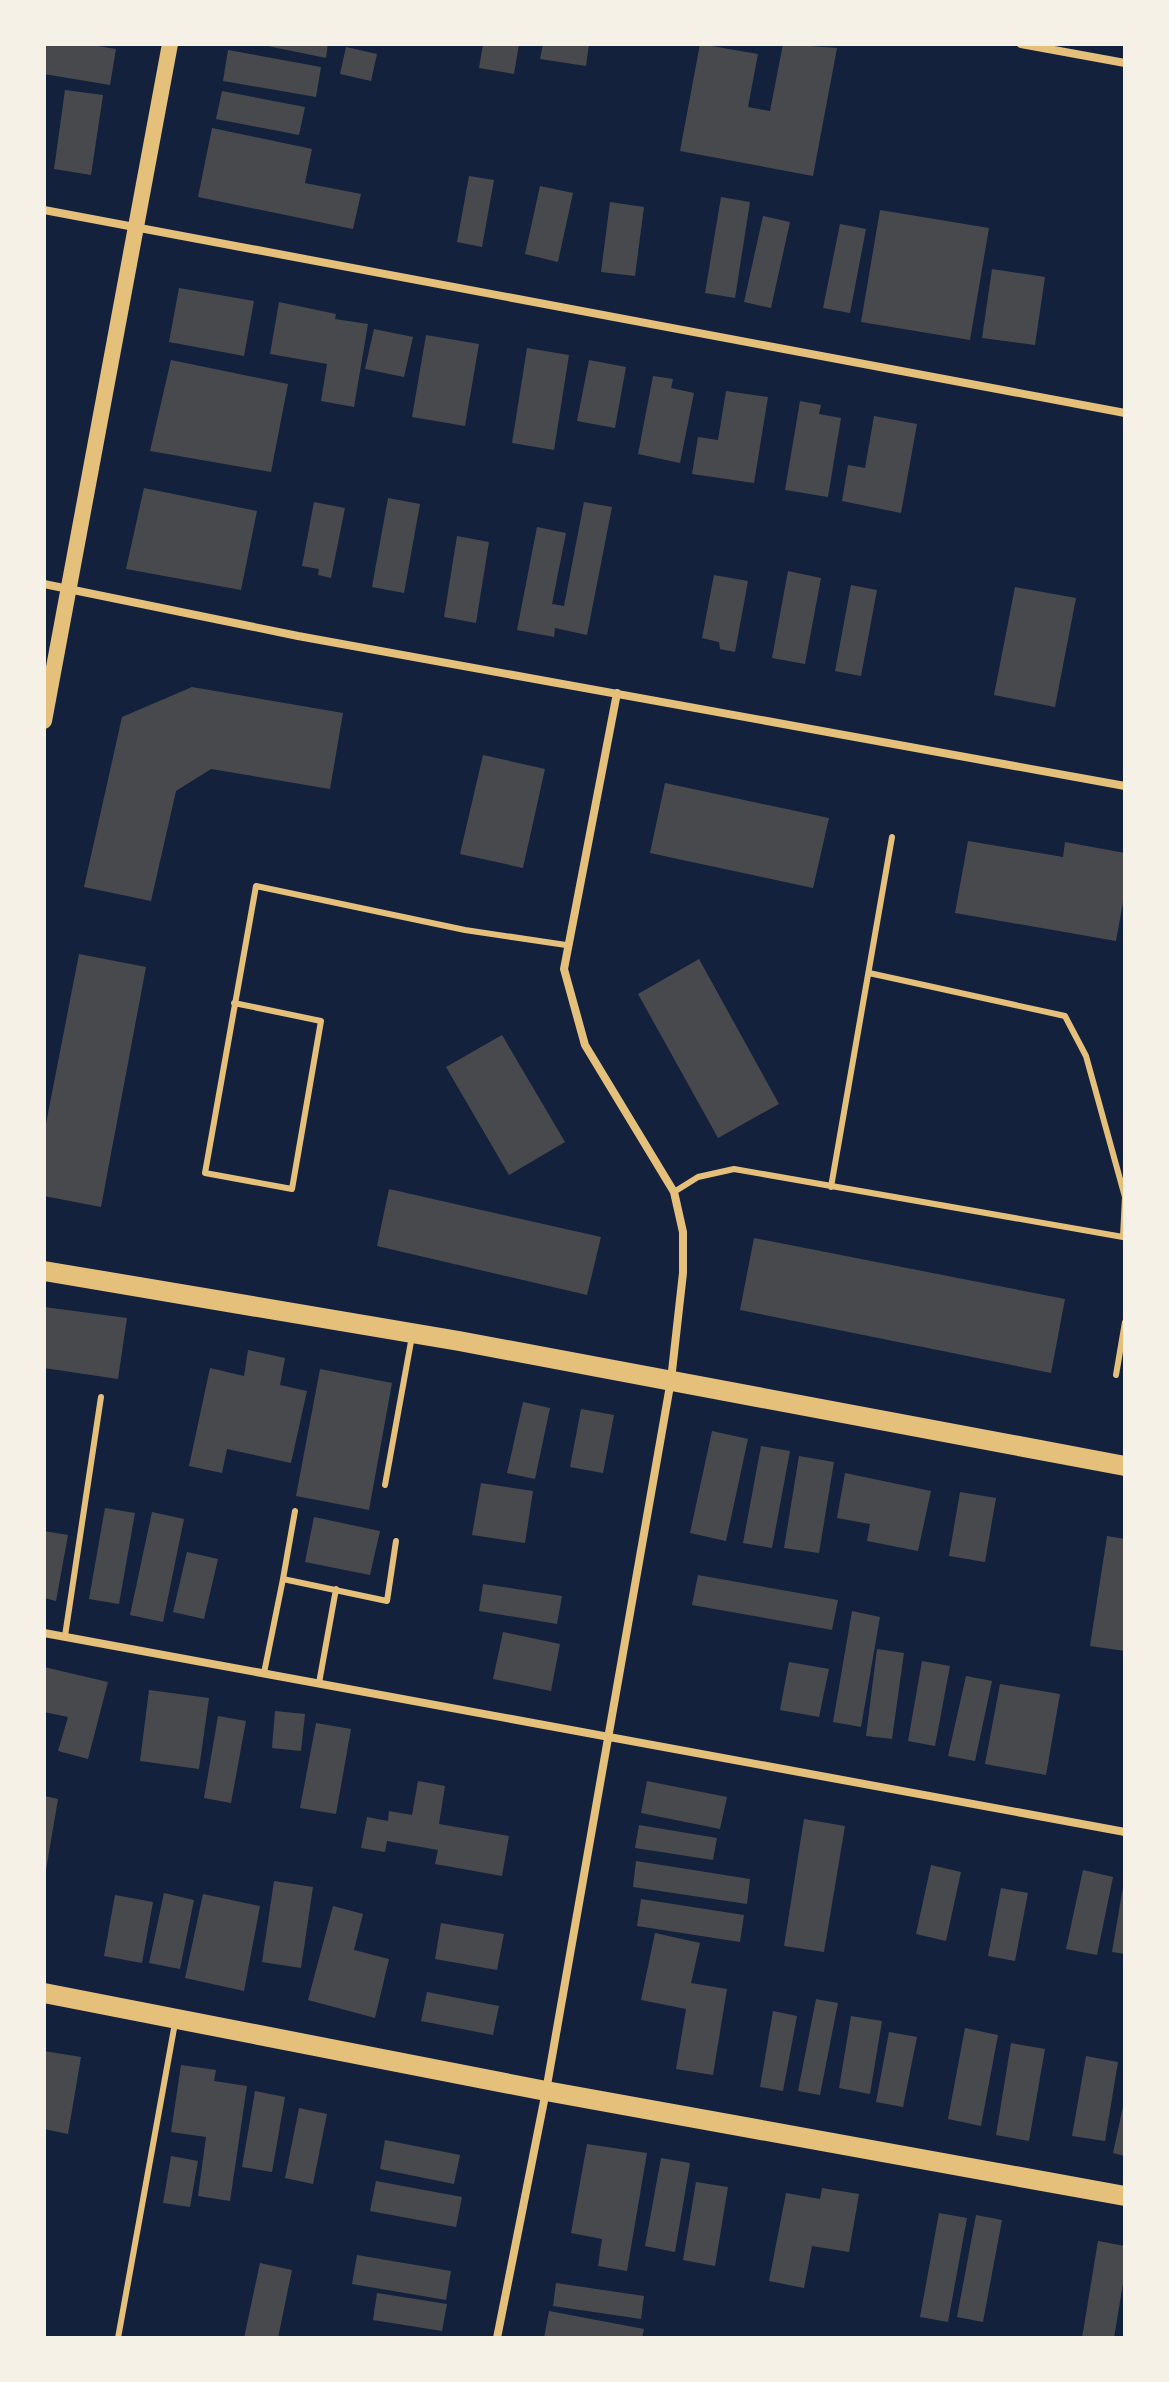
<svg xmlns="http://www.w3.org/2000/svg" width="1169" height="2382" font-family="Jost,sans-serif">
<style>
.building{fill:#48494c}
.lines{fill:none;stroke-linecap:round;stroke-linejoin:round}
.service{stroke:#e5c07b;stroke-width:6}
.minor{stroke:#e5c07b;stroke-width:8}
.secondary{stroke:#e5c07b;stroke-width:16}
.primary{stroke:#e5c07b;stroke-width:20}
</style>
<rect width="100%" height="100%" fill="#14213d"/>
<path class="building" d="M44,44H86L116,49L110,85L44,74Z
M258,44H328L326,58Z
M483,44H519L514,74L479,68Z
M543,44H589L586,66L540,59Z
M700,44L758,54L748,107L770,111L783,44L837,48L813,176L680,151Z
M346,47L377,54L371,81L340,74Z
M228,50L321,67L316,97L223,81Z
M65,90L103,95L91,175L54,169Z
M222,91L305,107L299,135L216,119Z
M212,128L312,149L305,183L361,194L353,229L198,197Z
M469,176L494,180L482,247L457,242Z
M540,186L573,193L558,262L525,254Z
M721,197L750,202L735,298L705,293Z
M610,202L644,207L635,276L601,272Z
M880,210L989,228L970,340L861,322Z
M763,216L790,222L771,308L744,302Z
M840,224L866,229L850,313L823,308Z
M992,269L1045,277L1035,345L982,338Z
M179,288L254,301L244,356L169,342Z
M279,302L336,314L335,319L368,324L354,407L321,401L327,364L270,354Z
M374,329L413,337L404,377L365,369Z
M426,335L479,344L465,426L412,417Z
M527,348L569,355L554,450L512,443Z
M171,360L288,384L271,472L150,451Z
M589,360L626,367L615,428L577,421Z
M653,376L673,379L671,388L694,393L680,463L638,454Z
M726,391L768,397L754,483L692,474L698,437L718,440Z
M800,401L821,405L819,414L841,418L828,497L785,490Z
M874,416L917,424L901,513L842,501L848,465L865,468Z
M144,488L257,511L241,590L126,569Z
M388,498L420,504L404,593L372,587Z
M314,502L345,508L331,578L318,575L319,569L302,566Z
M584,502L612,507L587,635L555,628L554,637L517,630L537,527L566,533L552,604L564,606Z
M457,536L489,542L476,623L444,617Z
M788,571L821,578L805,664L772,658Z
M714,575L748,581L735,652L720,649L719,642L702,638Z
M851,585L877,590L861,676L835,671Z
M1015,587L1076,598L1055,707L994,695Z
M192,687L343,713L330,789L211,769L176,791L151,901L84,887L122,717Z
M483,755L545,769L523,868L460,854Z
M665,783L829,818L813,888L650,853Z
M968,841L1063,857L1065,842L1125,853V891L1116,941L955,913Z
M79,954L146,967L101,1207L44,1196V1134Z
M699,959L779,1104L718,1138L638,994Z
M502,1035L565,1142L509,1175L446,1067Z
M389,1189L601,1237L587,1295L377,1246Z
M754,1238L1065,1299L1051,1373L740,1310Z
M44,1307L127,1318L118,1379L44,1368Z
M248,1350L285,1358L280,1385L307,1391L291,1463L227,1449L222,1473L189,1466L210,1368L244,1376Z
M320,1369L392,1383L369,1510L296,1496Z
M523,1402L550,1408L535,1479L507,1473Z
M581,1409L614,1415L603,1473L570,1467Z
M712,1431L748,1439L726,1541L690,1533Z
M761,1446L790,1451L772,1548L743,1543Z
M799,1456L834,1462L819,1553L784,1548Z
M845,1473L931,1491L918,1551L867,1541L870,1524L837,1518Z
M481,1483L533,1491L525,1543L472,1535Z
M960,1492L996,1498L985,1562L949,1556Z
M105,1508L135,1513L119,1604L89,1599Z
M152,1512L184,1519L163,1622L130,1615Z
M314,1517L380,1531L370,1575L305,1562Z
M44,1531L68,1535L56,1601L44,1598Z
M1107,1536L1125,1539V1651L1090,1646Z
M187,1552L218,1559L204,1619L173,1612Z
M698,1575L838,1600L832,1630L692,1605Z
M483,1584L562,1596L557,1624L479,1611Z
M852,1611L880,1617L861,1727L833,1722Z
M503,1632L560,1644L551,1691L493,1679Z
M877,1649L904,1653L892,1739L866,1736Z
M922,1661L950,1666L935,1746L908,1741Z
M789,1662L829,1669L819,1717L780,1710Z
M44,1667L108,1682L88,1759L58,1751L68,1717L44,1712Z
M966,1676L992,1681L975,1761L948,1756Z
M1000,1684L1060,1694L1046,1775L985,1764Z
M149,1690L209,1698L199,1769L140,1761Z
M275,1711L305,1714L301,1751L272,1748Z
M218,1716L246,1721L231,1803L204,1798Z
M316,1723L351,1729L336,1814L300,1808Z
M418,1781L445,1786L439,1824L509,1836L502,1876L435,1864L438,1850L387,1841L385,1852L361,1848L367,1817L388,1821L389,1811L412,1815Z
M647,1781L727,1797L720,1829L641,1813Z
M44,1796L58,1799L46,1870H44Z
M804,1819L845,1826L824,1952L784,1946Z
M639,1825L717,1838L713,1860L635,1848Z
M636,1861L750,1879L747,1904L633,1887Z
M931,1865L961,1872L946,1941L916,1934Z
M1083,1870L1113,1877L1097,1955L1066,1949Z
M274,1881L313,1887L301,1968L262,1962Z
M1123,1887H1125V1954L1112,1952Z
M1001,1888L1028,1893L1015,1961L988,1956Z
M164,1893L194,1900L180,1969L149,1963Z
M203,1894L260,1906L244,1991L185,1978Z
M115,1895L153,1902L142,1963L104,1956Z
M641,1899L744,1915L740,1942L637,1926Z
M333,1906L363,1914L354,1950L389,1959L375,2018L308,2000Z
M441,1923L504,1934L497,1970L435,1959Z
M655,1933L700,1943L691,1983L727,1989L713,2075L676,2069L686,2009L641,2000Z
M427,1992L499,2006L493,2035L421,2021Z
M816,1999L838,2003L820,2095L798,2091Z
M773,2011L797,2016L783,2091L760,2087Z
M851,2016L882,2021L870,2094L839,2088Z
M965,2028L998,2035L981,2126L948,2119Z
M889,2032L917,2037L903,2107L876,2102Z
M1011,2043L1045,2049L1029,2141L996,2135Z
M44,2051L81,2057L68,2134L44,2129Z
M1086,2056L1118,2062L1105,2141L1072,2136Z
M181,2065L216,2070L214,2081L247,2086L230,2201L198,2196L206,2137L171,2132Z
M255,2091L285,2097L272,2172L242,2167Z
M1124,2102L1125,2103V2156L1113,2153Z
M299,2108L327,2114L313,2184L285,2178Z
M385,2140L460,2155L454,2184L380,2169Z
M587,2144L647,2153L627,2271L598,2266L602,2239L571,2233Z
M171,2156L198,2161L190,2207L163,2203Z
M661,2158L690,2163L675,2252L645,2246Z
M376,2181L462,2197L456,2227L370,2211Z
M696,2182L728,2187L715,2266L683,2260Z
M822,2188L859,2194L849,2252L812,2246L804,2288L769,2281L786,2193L820,2199Z
M939,2213L967,2218L948,2322L920,2317Z
M976,2215L1002,2220L983,2322L957,2317Z
M1098,2241L1125,2246V2271L1114,2338H1082Z
M357,2255L451,2271L446,2300L352,2284Z
M260,2263L292,2270L278,2338H244Z
M556,2283L644,2296L641,2319L553,2306Z
M377,2293L447,2304L442,2331L373,2320Z
M549,2311L644,2329L642,2338H544Z"/>
<g class="lines">
<path class="service" d="M234,1003L321,1021L292,1189L205,1173L256,886L465,930L566,945
M831,1187L892,837
M674,1192L698,1177L734,1169L1123,1237L1125,1197L1086,1056L1065,1016L869,973
M1116,1375L1125,1322
M385,1485L412,1336
M283,1579L295,1511
M65,1636L101,1397
M264,1673L283,1579L387,1601L396,1541
M319,1683L336,1589
M118,2338L175,2023"/>
<path class="minor" d="M1021,44L1125,63
M44,210L1125,413
M44,584L298,636L1125,786
M44,1633L1125,1832
M497,2338L546,2091L671,1380L683,1273V1232L674,1192L585,1045L564,969L617,693"/>
<path class="secondary" d="M44,721L170,44"/>
<path class="primary" d="M44,1271L459,1341L1125,1466
M44,1993L546,2091L1125,2196"/>
</g>
<rect width="1169" height="2382" fill="none" stroke="#f6f1e7" stroke-width="92"/>
</svg>
